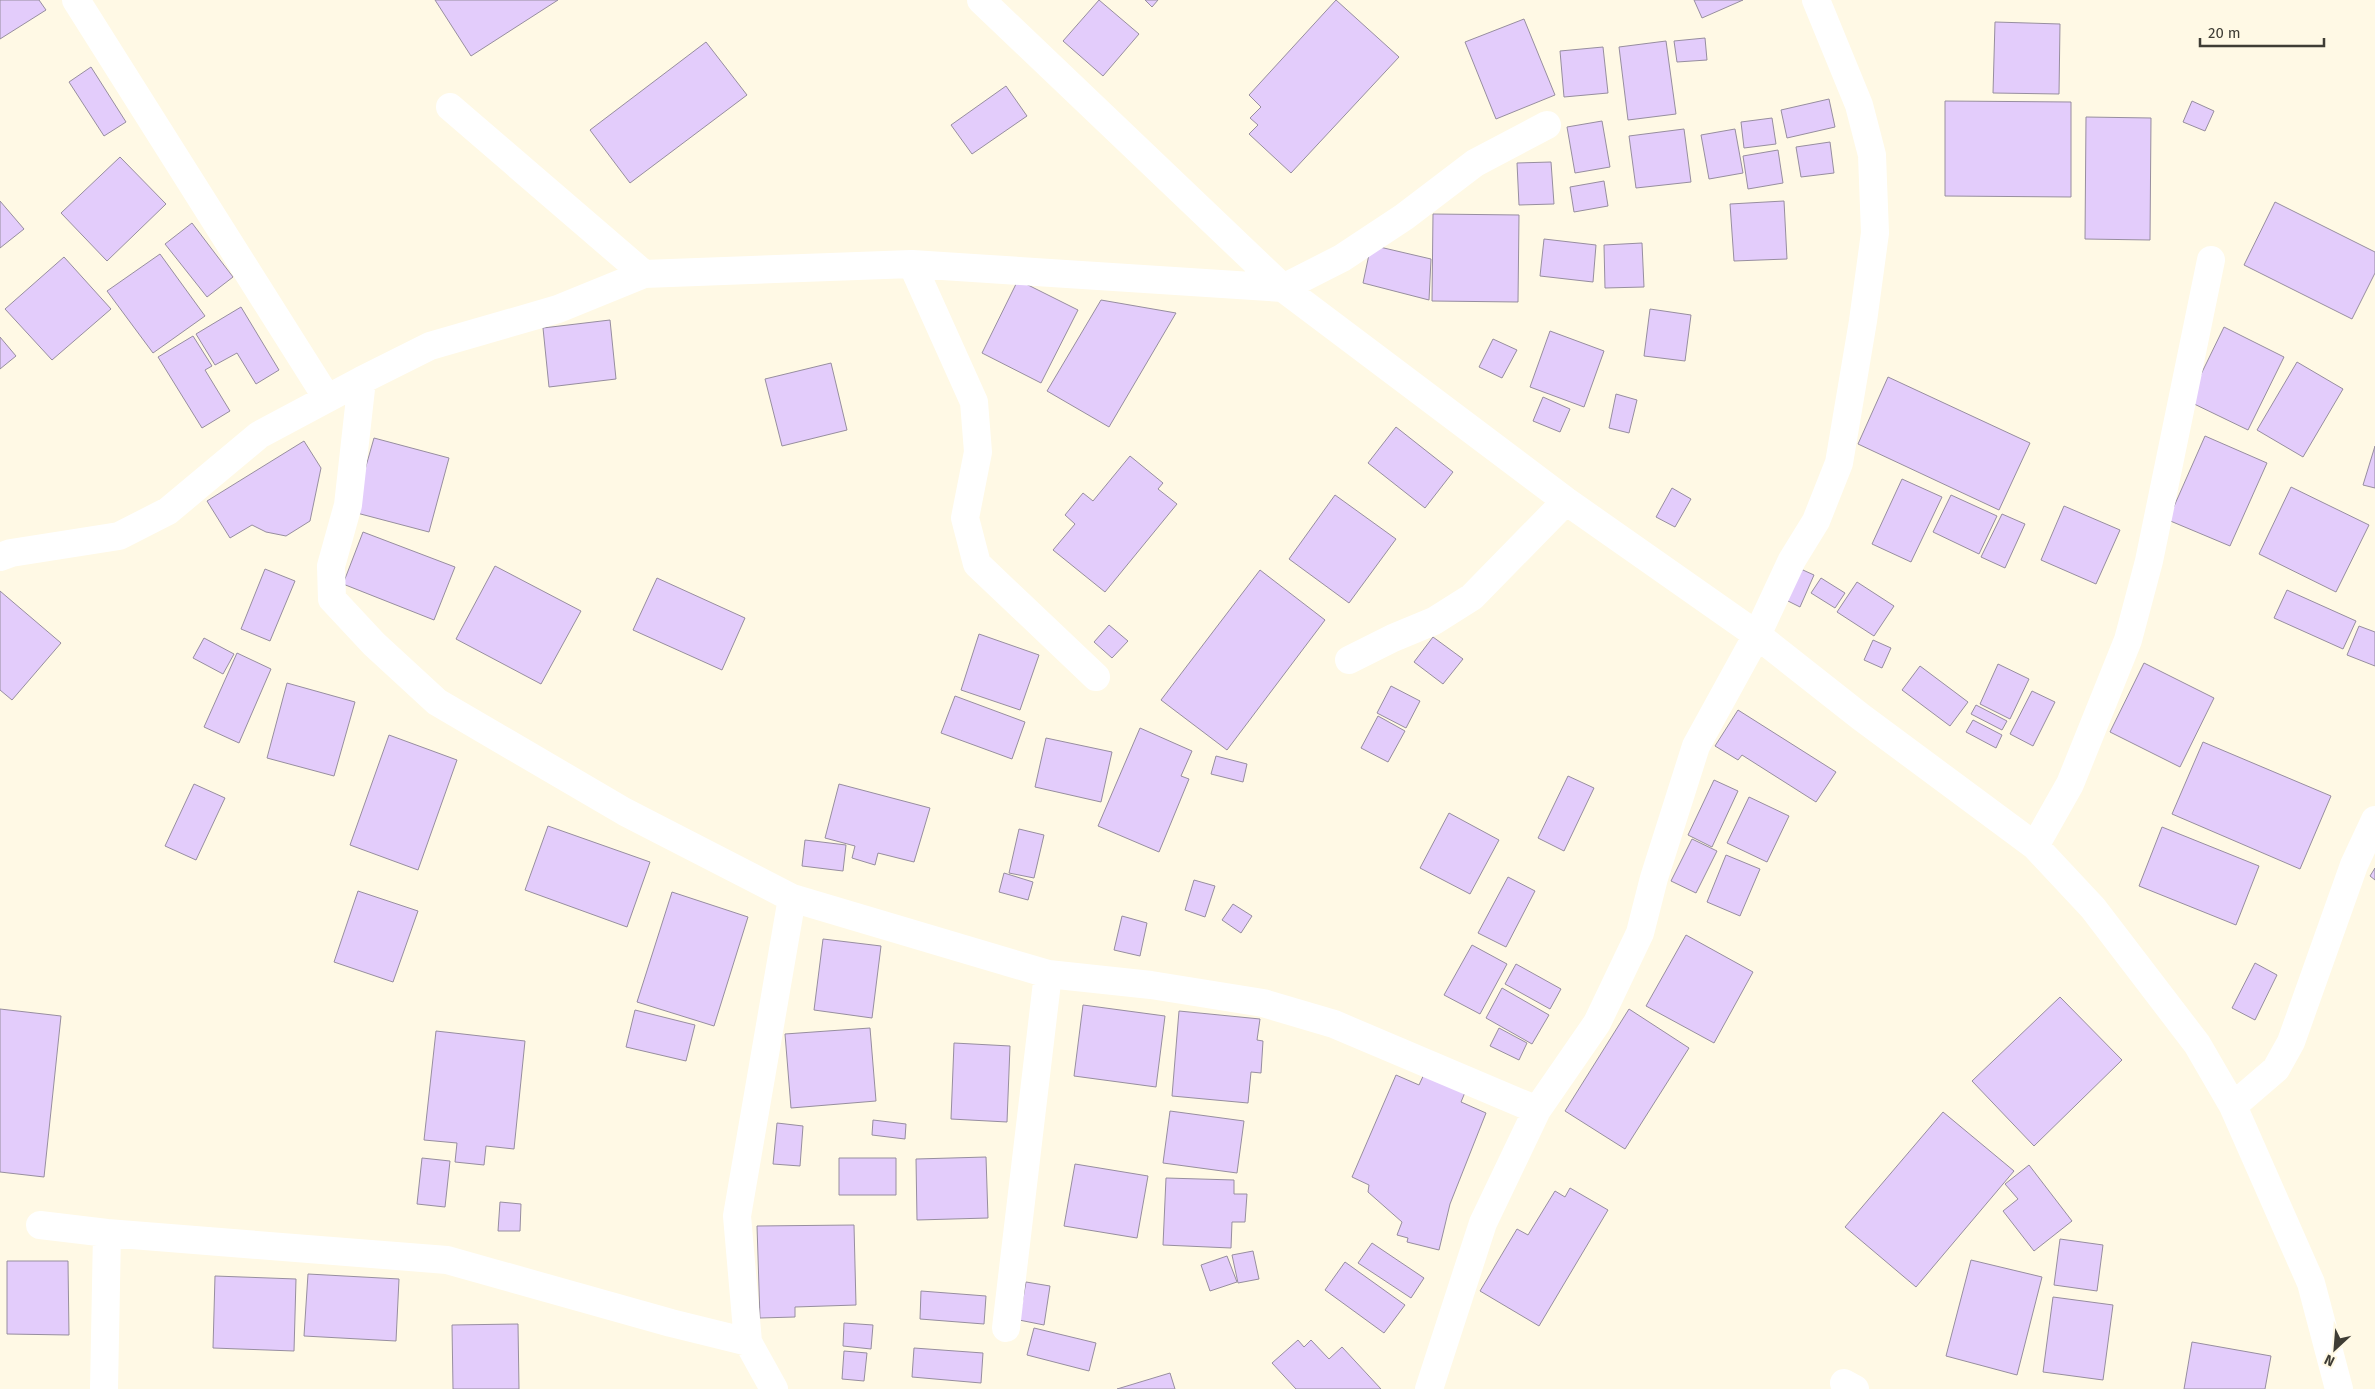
<svg xmlns="http://www.w3.org/2000/svg" width="2375" height="1389" font-family="'Fira Sans',sans-serif">
<style>
.building{fill:#e3ccfb;stroke:#978e9f}
.lines{fill:none;stroke-linecap:round;stroke-linejoin:round}
.street{stroke:#fff;stroke-width:28}
</style>
<rect width="100%" height="100%" fill="#fff9e5"/>
<path class="building" d="M0,0H39L46,10L0,39Z
M435,0H558L471,56Z
M1099,0L1139,34L1103,76L1063,41Z
M1145,0H1158L1152,7Z
M1336,0L1399,57L1291,173L1249,134L1258,125L1250,118L1261,107L1249,95Z
M1694,0H1743L1702,18Z
M1524,19L1555,95L1496,119L1465,42Z
M1995,22L2060,24L2059,94L1993,93Z
M1705,38L1707,60L1677,62L1674,41Z
M1666,41L1676,114L1628,120L1619,47Z
M706,42L747,95L630,183L590,130Z
M1603,47L1608,93L1564,97L1560,51Z
M91,67L126,122L104,136L69,82Z
M1006,86L1027,116L972,154L951,125Z
M1829,99L1835,127L1787,138L1781,110Z
M1945,101L2071,102V197L1945,196Z
M2192,101L2214,111L2205,131L2183,122Z
M2086,117L2151,118L2150,240L2085,239Z
M1772,118L1776,144L1744,148L1741,122Z
M1602,121L1610,167L1575,173L1567,127Z
M1684,129L1691,182L1636,188L1629,136Z
M1735,129L1743,173L1709,179L1701,135Z
M1830,142L1834,173L1801,177L1796,147Z
M1778,150L1783,183L1748,189L1743,156Z
M120,157L166,204L107,261L61,213Z
M1551,162L1554,204L1519,205L1517,163Z
M1604,181L1608,206L1574,212L1570,187Z
M0,201L24,229L0,248Z
M1784,201L1787,259L1734,261L1730,204Z
M2275,202L2375,252V273L2352,319L2244,265Z
M1433,214L1519,215L1518,302L1432,301Z
M192,223L233,277L207,297L165,244Z
M1544,239L1596,245L1593,282L1540,276Z
M1642,243L1644,287L1605,288L1604,245Z
M1371,245L1431,259L1429,300L1363,283Z
M160,254L205,316L153,353L107,291Z
M64,257L111,309L52,360L5,309Z
M1018,280L1078,310L1041,383L982,353Z
M1101,300L1176,313L1109,427L1047,391Z
M241,307L279,370L256,384L237,353L215,365L196,334Z
M1650,309L1691,315L1685,361L1644,356Z
M610,320L616,379L549,387L543,328Z
M2224,327L2284,357L2248,430L2188,401Z
M1550,331L1604,351L1584,407L1530,387Z
M193,336L212,366L205,370L230,411L202,428L158,357Z
M0,337L16,356L0,369Z
M1493,339L1517,350L1502,378L1479,367Z
M2297,362L2343,389L2303,457L2257,430Z
M831,363L847,430L782,446L765,379Z
M1888,377L2030,443L1999,510L1858,444Z
M1616,394L1637,400L1629,433L1609,428Z
M1543,397L1570,409L1560,432L1533,421Z
M1396,427L1453,472L1425,508L1368,463Z
M2205,436L2267,463L2230,546L2168,520Z
M374,438L449,458L429,532L353,512Z
M304,441L321,468L310,521L286,536L266,532L252,525L230,538L207,501Z
M2375,446V488L2363,485Z
M1130,456L1163,483L1158,489L1177,504L1105,592L1053,550L1075,524L1065,515L1083,493L1093,501Z
M1902,479L1942,497L1911,562L1872,544Z
M2291,487L2369,525L2336,592L2259,554Z
M1672,488L1691,499L1675,527L1656,517Z
M1335,495L1396,539L1349,603L1289,559Z
M1951,495L1997,516L1979,554L1933,532Z
M2064,506L2120,530L2096,584L2041,560Z
M2002,514L2025,524L2005,568L1981,557Z
M363,532L455,567L434,620L343,584Z
M495,566L581,611L541,684L456,639Z
M1794,566L1814,575L1800,607L1780,597Z
M265,569L295,581L270,641L241,629Z
M1260,570L1325,620L1227,750L1161,700Z
M657,578L745,618L722,670L633,630Z
M1821,578L1845,593L1835,608L1811,593Z
M1857,582L1894,606L1874,636L1837,612Z
M2287,590L2356,621L2343,649L2274,618Z
M0,591L61,643L12,700L0,690Z
M1109,625L1128,641L1112,658L1094,642Z
M2359,626L2375,632V666L2347,655Z
M979,634L1039,655L1020,710L961,690Z
M1433,637L1463,659L1443,684L1414,662Z
M204,638L234,654L223,674L193,658Z
M1873,640L1891,648L1882,668L1864,660Z
M237,653L271,669L239,743L204,727Z
M2144,663L2214,698L2180,767L2110,732Z
M1998,664L2029,679L2010,719L1980,704Z
M1920,666L1968,702L1950,726L1902,690Z
M287,683L355,702L334,776L267,758Z
M1391,686L1420,701L1406,728L1377,713Z
M2032,691L2055,702L2033,746L2010,734Z
M955,696L1025,722L1012,759L941,733Z
M1976,705L2007,721L2002,730L1971,714Z
M1738,710L1836,772L1816,802L1742,755L1738,760L1715,746Z
M1378,716L1405,731L1388,762L1361,748Z
M1973,720L2002,735L1996,748L1966,732Z
M1140,728L1192,751L1181,776L1189,779L1159,852L1098,826Z
M389,735L457,760L418,870L350,845Z
M1046,738L1112,752L1101,802L1035,787Z
M2203,742L2331,796L2300,869L2172,814Z
M1216,756L1247,764L1243,782L1211,774Z
M1568,776L1594,788L1564,851L1538,838Z
M1714,780L1738,791L1712,847L1688,835Z
M194,784L225,798L196,860L165,846Z
M839,784L930,808L914,862L878,853L875,865L852,858L855,846L825,838Z
M1749,797L1789,816L1767,862L1727,843Z
M1449,813L1499,840L1470,894L1420,868Z
M548,826L650,862L627,927L525,890Z
M2162,827L2259,866L2236,925L2139,886Z
M1019,829L1044,835L1034,878L1009,873Z
M1692,839L1717,851L1696,893L1671,881Z
M805,840L846,845L843,871L802,866Z
M1726,855L1760,869L1740,916L1707,902Z
M2375,868V880L2370,876Z
M1004,873L1033,882L1028,900L999,892Z
M1508,877L1535,891L1506,947L1478,933Z
M1194,880L1215,886L1205,917L1185,910Z
M358,891L418,911L393,982L334,962Z
M672,892L748,917L714,1026L637,1002Z
M1233,904L1252,916L1241,933L1222,920Z
M1122,916L1147,923L1140,956L1114,950Z
M1686,935L1753,972L1714,1043L1646,1006Z
M823,939L881,946L872,1018L814,1010Z
M1472,945L1507,964L1480,1014L1444,995Z
M2255,963L2277,975L2255,1020L2232,1008Z
M1516,964L1561,989L1550,1009L1505,984Z
M1502,988L1549,1015L1532,1044L1486,1018Z
M2060,997L2122,1060L2034,1146L1972,1081Z
M1083,1005L1165,1016L1156,1087L1074,1076Z
M0,1009L61,1016L44,1177L0,1172Z
M1629,1009L1689,1048L1625,1149L1565,1111Z
M635,1010L695,1025L686,1061L626,1047Z
M1179,1011L1260,1019L1257,1040L1263,1041L1261,1073L1251,1072L1248,1103L1172,1096Z
M870,1028L876,1101L791,1108L785,1034Z
M1499,1028L1527,1043L1519,1060L1490,1046Z
M436,1031L525,1041L514,1149L486,1146L484,1165L455,1162L457,1143L424,1140Z
M954,1043L1010,1046L1007,1122L951,1119Z
M1425,1072L1466,1090L1461,1102L1486,1113L1450,1204L1439,1250L1407,1242L1408,1238L1397,1235L1402,1222L1368,1192L1369,1185L1352,1177L1396,1075L1419,1085Z
M1170,1111L1244,1121L1237,1173L1163,1163Z
M1943,1112L2014,1171L1916,1287L1845,1227Z
M873,1120L906,1124L905,1139L872,1135Z
M777,1123L803,1126L800,1166L773,1164Z
M986,1157L988,1218L917,1220L916,1159Z
M422,1158L450,1161L445,1207L417,1204Z
M839,1158H896V1195H839Z
M1075,1164L1148,1176L1137,1238L1064,1226Z
M2029,1165L2072,1221L2034,1251L2003,1211L2018,1199L2005,1184Z
M1166,1178L1234,1180V1194H1247L1245,1222H1232L1231,1248L1163,1245Z
M1570,1188L1608,1210L1539,1326L1480,1291L1517,1229L1528,1235L1555,1191L1565,1197Z
M500,1202L521,1204L520,1231H498Z
M854,1225L856,1305L795,1307V1317L760,1318L757,1226Z
M2060,1239L2103,1245L2097,1291L2054,1285Z
M1372,1243L1424,1278L1411,1298L1358,1263Z
M1253,1251L1259,1279L1238,1283L1232,1255Z
M1227,1256L1237,1282L1210,1291L1201,1265Z
M1971,1260L2042,1277L2017,1375L1946,1356Z
M7,1261H68L69,1335L7,1334Z
M1345,1262L1405,1305L1384,1333L1325,1290Z
M308,1274L399,1279L396,1341L304,1336Z
M215,1276L296,1279L294,1351L213,1348Z
M1026,1282L1050,1286L1044,1325L1019,1320Z
M921,1291L986,1296L984,1324L920,1319Z
M2053,1297L2113,1305L2103,1380L2043,1372Z
M844,1323L873,1325L871,1349L843,1346Z
M518,1324L519,1389H453L452,1325Z
M1034,1328L1096,1343L1089,1371L1027,1355Z
M1298,1340L1304,1347L1311,1340L1329,1359L1342,1347L1381,1389H1296L1272,1363Z
M2192,1342L2271,1356L2265,1389H2184Z
M914,1348L983,1353L981,1383L912,1377Z
M844,1351L867,1353L864,1381L842,1379Z
M1170,1373L1175,1389H1117Z"/>
<g class="lines">
<path class="street" d="M76,0L327,398
M981,0L1283,288L1566,501L1757,635L1861,717L2035,846L2093,908L2197,1044L2233,1106L2311,1283L2339,1389
M450,107L644,274
M912,264L974,402L978,452L965,518L977,564L1096,677
M362,380L348,505L331,566L332,599L374,644L437,702L625,812L792,898L1048,974L1151,985L1263,1003L1334,1024L1537,1110
M0,557L11,553L119,536L168,511L259,435L362,380L430,346L558,309L644,274L912,264L1283,288L1342,258L1404,217L1475,163L1547,125
M1349,660L1393,638L1434,621L1472,597L1566,501
M2035,846L2070,784L2128,640L2149,561L2211,260
M2233,1106L2276,1069L2291,1042L2354,865L2375,820
M40,1225L107,1233L447,1260L671,1323L748,1342
M1006,1328L1048,974
M1844,1383L1855,1389
M104,1389L107,1233
M774,1389L748,1342L737,1216L792,898
M1429,1389L1483,1223L1537,1110L1597,1023L1640,933L1654,878L1696,746L1757,635L1792,560L1816,521L1839,463L1863,321L1875,233L1872,155L1859,105L1816,0"/>
</g>
<g transform="translate(2335 1349) rotate(206)" stroke="#fff9e5" stroke-width="4" paint-order="stroke">
<path d="M0-4L9 19L0 12L-9 19Z" fill="#3f3d35"/>
<text y="-8" font-size="14" font-weight="bold" text-anchor="middle" fill="#3f3d35">N</text>
</g>
<path d="M2200 38v8h124v-8" fill="none" stroke="#3f3d35" stroke-width="2.5"/>
<text x="2208" y="38" font-size="15" fill="#3f3d35" stroke="#fff9e5" stroke-width="4" paint-order="stroke">20 m</text>
</svg>
